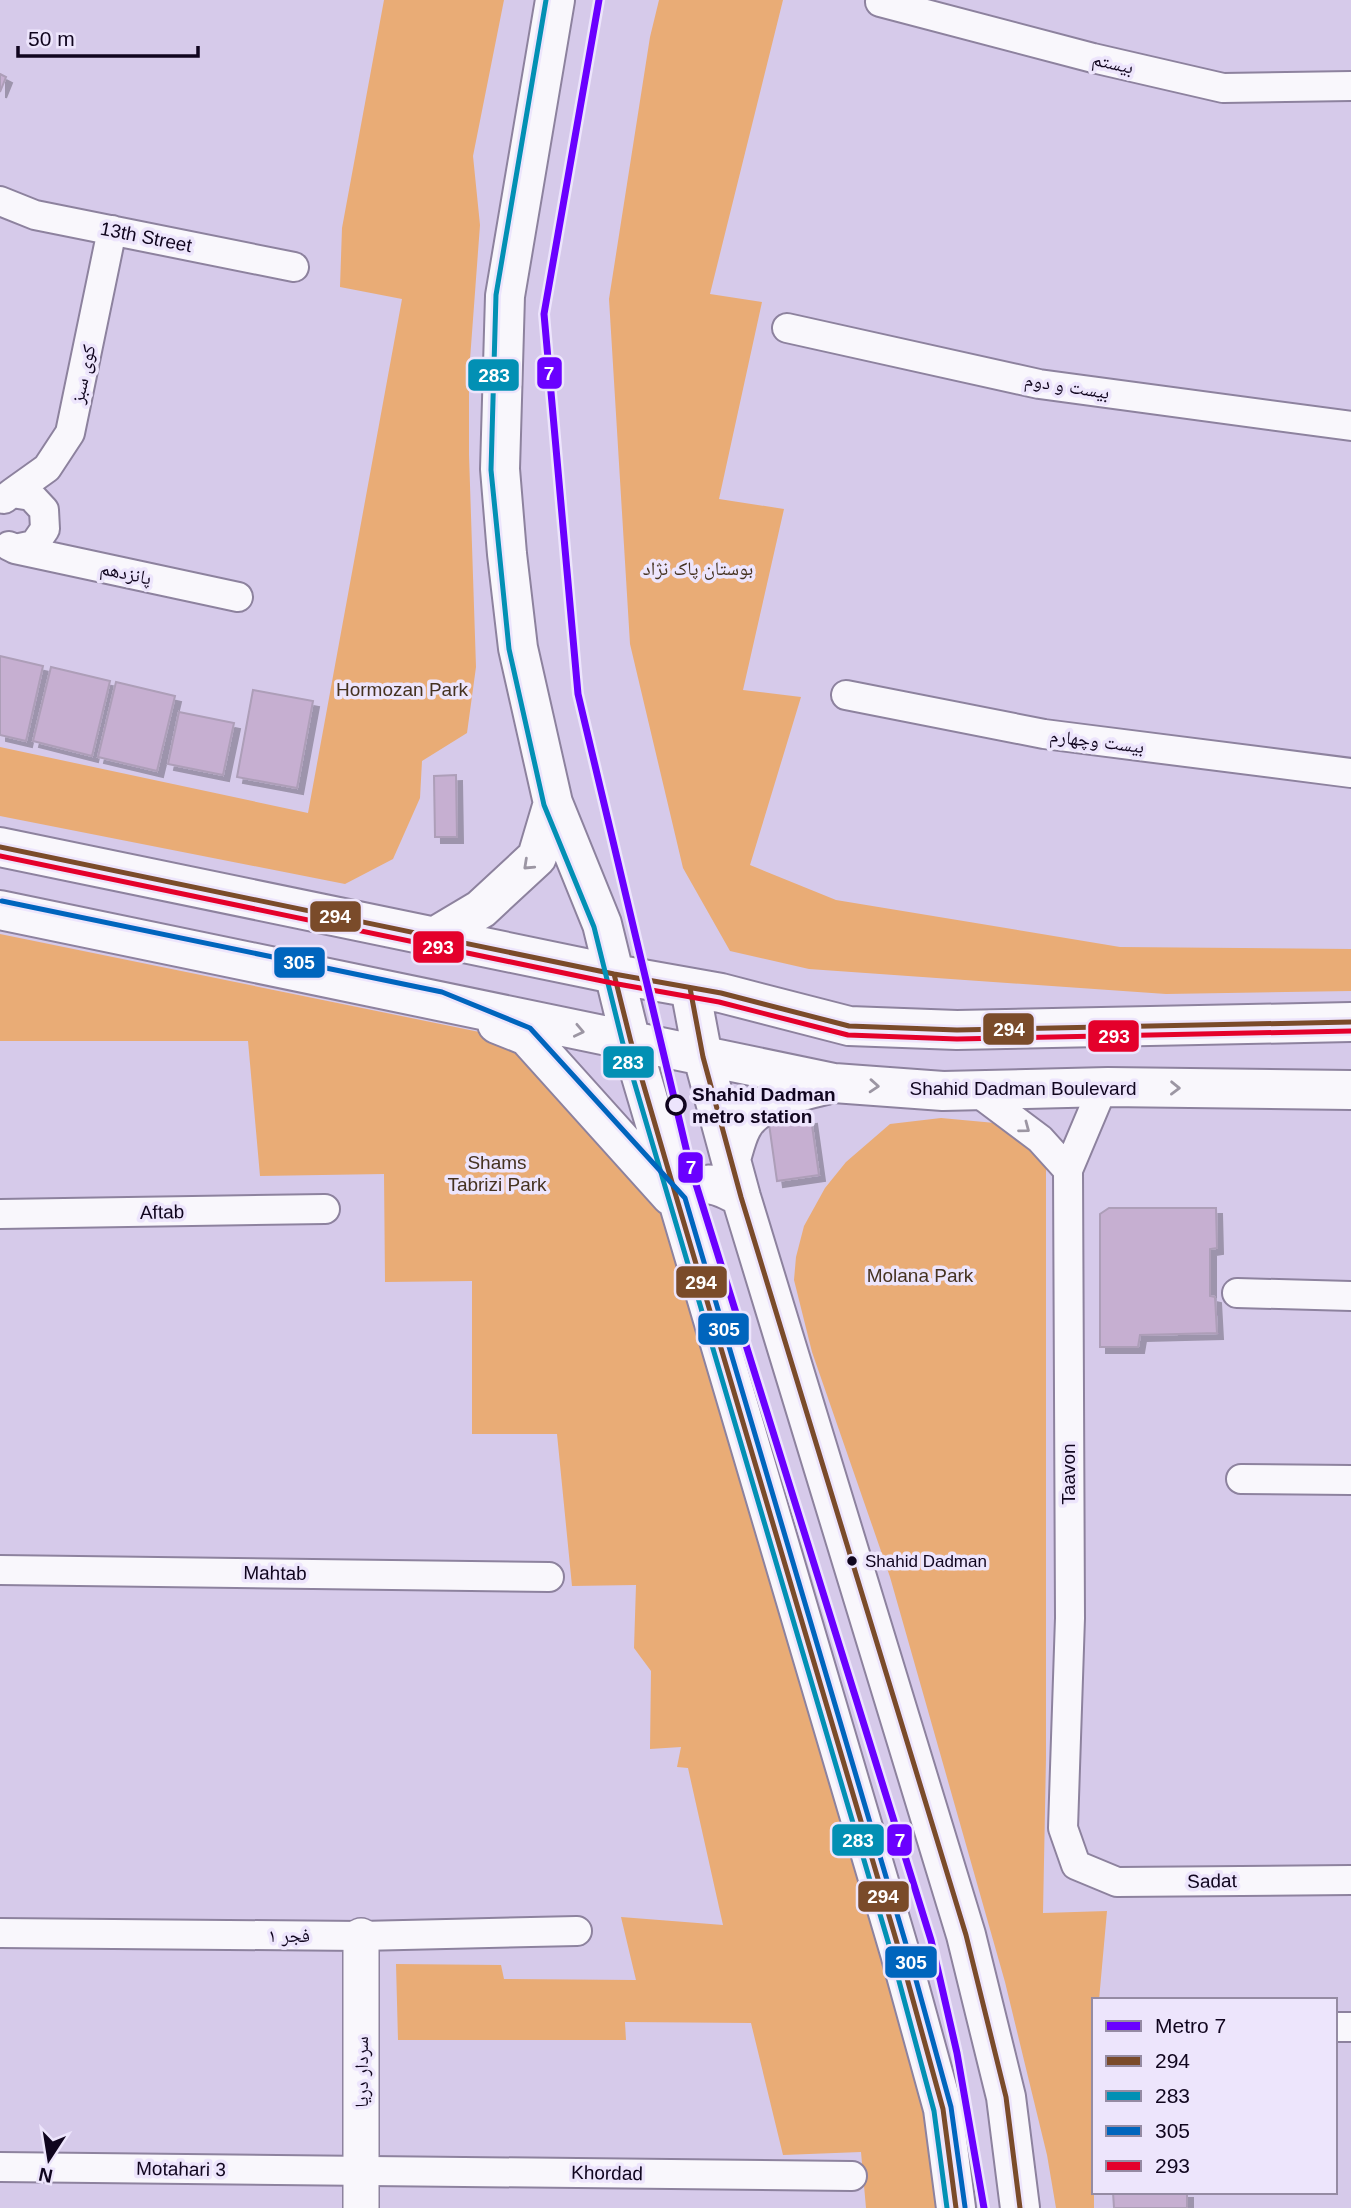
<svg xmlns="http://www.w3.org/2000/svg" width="1351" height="2208" font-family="Arial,'Noto Naskh Arabic',sans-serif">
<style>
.green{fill:#e9ac76}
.building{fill:#c6afd1;stroke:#ad9eb8;stroke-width:2;filter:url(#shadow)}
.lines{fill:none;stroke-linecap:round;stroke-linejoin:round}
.minor-casing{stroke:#8d829e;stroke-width:32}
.tertiary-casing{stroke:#8d829e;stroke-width:38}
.secondary-casing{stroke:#8d829e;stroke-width:42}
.minor{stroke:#f9f7fc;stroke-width:28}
.tertiary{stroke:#f9f7fc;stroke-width:35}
.secondary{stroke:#f9f7fc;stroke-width:38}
.bus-1-casing{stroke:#ede5fc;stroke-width:10}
.bus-2-casing{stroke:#ede5fc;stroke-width:10}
.bus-3-casing{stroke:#ede5fc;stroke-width:10}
.bus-4-casing{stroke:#ede5fc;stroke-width:10}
.bus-1{stroke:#7a4b2a;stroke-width:5}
.bus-2{stroke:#0290b4;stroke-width:5}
.bus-3{stroke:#0065bd;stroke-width:5}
.bus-4{stroke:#e4002b;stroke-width:5}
.metro-1-casing{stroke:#ede5fc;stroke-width:12}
.metro-1{stroke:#6a00ff;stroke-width:7}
.oneway{stroke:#9c96a3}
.stop-dot{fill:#ede5fc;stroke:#10051e;stroke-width:3.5}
.bus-dot{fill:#10051e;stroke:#ede5fc;stroke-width:2.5}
.labels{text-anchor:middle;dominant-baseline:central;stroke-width:7;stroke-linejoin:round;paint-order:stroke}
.bus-label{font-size:17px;fill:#10051e;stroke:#ede5fc;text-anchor:start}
.street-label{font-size:19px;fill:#10051e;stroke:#ede5fc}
.park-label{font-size:19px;fill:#453220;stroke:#ede5fc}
.stop-label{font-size:19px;font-weight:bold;fill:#10051e;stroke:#ede5fc;text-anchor:start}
.line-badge{stroke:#ede5fc;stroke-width:2.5}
.badge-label{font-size:19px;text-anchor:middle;font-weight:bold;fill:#fff}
</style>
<defs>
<filter id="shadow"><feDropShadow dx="6" dy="6" stdDeviation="0" flood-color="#0004"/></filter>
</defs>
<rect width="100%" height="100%" fill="#d6caea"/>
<path class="green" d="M384,0H504L473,156L480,225L469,373V455L476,667L467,733L422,761L420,798L393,859L345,884L0,816V747L308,813L402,299L340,287L342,228Z
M659,0H783L710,294L762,302L719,499L784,509L743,690L801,697L750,865L836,900L1120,947L1351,949V991L1166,994L809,969L730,951L683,868L630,644L609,299L650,37Z
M0,934L504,1037L643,1179L662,1217L680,1274L759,1548L820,1742L908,2051L924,2117L940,2208H866L861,2152L783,2155L751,2023L625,2022L626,2040H398L396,1964L501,1965L504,1979L636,1980L621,1917L723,1925L688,1768L677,1767L681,1747L650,1749L651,1671L634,1648L636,1585L572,1586L557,1434H472V1281L385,1282L384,1174L260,1176L248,1041H0Z
M941,1118L995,1123L1046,1160V1758L1043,1913L1107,1911L1099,2000H1094V2208H1056L1047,2155L1005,1982L890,1577L812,1352L794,1280L796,1257L804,1226L825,1188L846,1162L890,1124Z"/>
<path class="building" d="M0,74L6,77L0,92Z
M0,656L43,666L26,741L0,735Z
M51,667L110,681L92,756L33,741Z
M116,682L175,696L157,771L98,757Z
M253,690L313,701L297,788L237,777Z
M179,712L234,723L223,775L168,764Z
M456,775L457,837H435L434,776Z
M811,1118L819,1175L777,1181L769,1124Z
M1109,1208H1216L1217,1248L1210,1249V1296L1215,1297L1217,1333L1140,1335L1138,1347H1100V1214Z
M1113,2192H1187V2208H1114Z"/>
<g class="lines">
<g class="minor-casing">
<path id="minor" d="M880,2L1093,58L1223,88L1351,86
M0,201L35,215L294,267
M787,328L1039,384L1351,426
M12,493L47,468L70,433L112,230
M4,499L12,493L31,496L44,510L45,529L34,545L15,549L9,546
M15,549L238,597
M846,695L1044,734L1351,773
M1103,1087L1068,1170L1070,1618L1063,1828L1076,1865L1117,1882L1351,1880
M976,1091L1040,1139L1068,1170
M0,1214L325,1209
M1237,1293L1351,1296
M1241,1479L1351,1480
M0,1570L549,1577
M0,1933L361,1936L577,1931
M1335,2027H1351
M0,2167L852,2176"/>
</g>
<g class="tertiary-casing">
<path id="tertiary" d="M361,1936V2208"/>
</g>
<g class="secondary-casing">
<path id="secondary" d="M555,0L505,296L500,469L507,554L518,648L553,803L602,924L631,1042L900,1953L943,2109L956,2208
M0,847L614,974L721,993L849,1026L957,1030L1351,1022
M0,910L834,1083L943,1091L1108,1087L1351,1090
M434,937L481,909L537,857L553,803
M690,988L703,1057L741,1197L966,1935L1006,2097L1020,2208
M497,1024L527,1036L671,1196
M731,1159C734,1149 737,1136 742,1127C755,1101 800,1091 826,1085
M678,1203C701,1178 712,1181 741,1197"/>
</g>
<use href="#minor" class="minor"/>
<use href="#tertiary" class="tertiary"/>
<use href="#secondary" class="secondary"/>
<g class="bus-1-casing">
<path id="bus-1" d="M0,847L614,974L721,993L849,1026L957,1030L1351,1022
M614,974L631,1042L678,1203L900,1953L943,2109L956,2208
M690,988L703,1057L741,1197L966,1935L1006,2097L1020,2208"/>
</g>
<g class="bus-2-casing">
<path id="bus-2" d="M546,0L496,295L491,470L509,649L544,805L594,927L623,1044L892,1955L934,2111L947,2208"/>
</g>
<g class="bus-3-casing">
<path id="bus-3" d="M2,901L442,992L530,1028L685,1198L908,1951L951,2107L965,2207"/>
</g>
<g class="bus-4-casing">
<path id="bus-4" d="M0,856L612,983L719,1002L848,1035L957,1039L1351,1031"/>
</g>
<use href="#bus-1" class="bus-1"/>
<use href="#bus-2" class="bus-2"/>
<use href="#bus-3" class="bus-3"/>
<use href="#bus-4" class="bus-4"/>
<g class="metro-1-casing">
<path id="metro-1" d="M599,0L544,314L578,694L690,1165L931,1940L957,2053L984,2208"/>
</g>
<use href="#metro-1" class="metro-1"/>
</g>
<defs><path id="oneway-chevron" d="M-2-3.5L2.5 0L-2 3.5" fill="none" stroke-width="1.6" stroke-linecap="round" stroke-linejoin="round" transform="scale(1.75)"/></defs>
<g class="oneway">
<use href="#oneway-chevron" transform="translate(528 865) rotate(137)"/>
<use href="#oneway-chevron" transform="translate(579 1031) rotate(12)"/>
<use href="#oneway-chevron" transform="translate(874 1086) rotate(4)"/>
<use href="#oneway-chevron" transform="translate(1175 1088) rotate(1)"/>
<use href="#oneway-chevron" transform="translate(1025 1128) rotate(37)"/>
</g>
<circle class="stop-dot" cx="676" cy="1105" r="9"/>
<circle class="bus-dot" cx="852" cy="1561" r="6"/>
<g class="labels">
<g class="bus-label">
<text x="865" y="1561">Shahid Dadman</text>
</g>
<g class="street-label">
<text transform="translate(1113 63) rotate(13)">بیستم</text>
<text transform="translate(146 237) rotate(11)">13th Street</text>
<text transform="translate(83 374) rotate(-78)">کوی سبز</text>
<text transform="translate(1067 386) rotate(9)">بیست و دوم</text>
<text transform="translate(126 573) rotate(12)">پانزدهم</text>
<text transform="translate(1097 741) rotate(7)">بیست وچهارم</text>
<text x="1023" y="1088">Shahid Dadman Boulevard</text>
<text transform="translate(162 1212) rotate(-1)">Aftab</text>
<text transform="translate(1068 1474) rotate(-90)">Taavon</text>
<text transform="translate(275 1573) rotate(1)">Mahtab</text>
<text transform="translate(1212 1881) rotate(-1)">Sadat</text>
<text x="289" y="1935">فجر ۱</text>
<text transform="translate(361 2072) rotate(-90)">سردار دریا</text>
<text transform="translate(181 2169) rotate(1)">Motahari 3</text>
<text transform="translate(607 2173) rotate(1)">Khordad</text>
</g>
<g class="park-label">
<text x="698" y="568">بوستان پاک نژاد</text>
<text x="402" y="689">Hormozan Park</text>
<text x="497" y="1162">Shams<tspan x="497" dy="22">Tabrizi Park</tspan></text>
<text x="920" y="1275">Molana Park</text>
</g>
<g class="stop-label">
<text x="692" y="1094">Shahid Dadman<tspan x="692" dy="22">metro station</tspan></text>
</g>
</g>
<g class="line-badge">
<rect x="536" y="356" width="27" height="34" rx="7" fill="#6a00ff"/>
<rect x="467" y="358" width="53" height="34" rx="7" fill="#0290b4"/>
<rect x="309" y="900" width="53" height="33" rx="7" fill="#7a4b2a"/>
<rect x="412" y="930" width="53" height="34" rx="7" fill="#e4002b"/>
<rect x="273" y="946" width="53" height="33" rx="7" fill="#0065bd"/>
<rect x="982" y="1012" width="53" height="34" rx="7" fill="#7a4b2a"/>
<rect x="1087" y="1019" width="53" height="34" rx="7" fill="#e4002b"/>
<rect x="602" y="1045" width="53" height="34" rx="7" fill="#0290b4"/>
<rect x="677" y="1151" width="27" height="33" rx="7" fill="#6a00ff"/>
<rect x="675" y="1265" width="53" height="34" rx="7" fill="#7a4b2a"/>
<rect x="697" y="1312" width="53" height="34" rx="7" fill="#0065bd"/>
<rect x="886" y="1823" width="27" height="34" rx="7" fill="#6a00ff"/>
<rect x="831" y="1823" width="54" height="34" rx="7" fill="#0290b4"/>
<rect x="857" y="1880" width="53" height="33" rx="7" fill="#7a4b2a"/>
<rect x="884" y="1945" width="54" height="34" rx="7" fill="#0065bd"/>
</g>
<g class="badge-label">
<text x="549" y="380">7</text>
<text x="494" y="382">283</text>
<text x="335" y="923">294</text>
<text x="438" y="954">293</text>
<text x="299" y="969">305</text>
<text x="1009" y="1036">294</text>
<text x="1114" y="1043">293</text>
<text x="628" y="1069">283</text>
<text x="691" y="1174">7</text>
<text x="701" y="1289">294</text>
<text x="724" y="1336">305</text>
<text x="900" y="1847">7</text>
<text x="858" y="1847">283</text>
<text x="883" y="1903">294</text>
<text x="911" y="1969">305</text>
</g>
<rect x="1092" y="1998" width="245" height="196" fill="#ede5fc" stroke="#958ba3" stroke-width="2"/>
<rect x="1106" y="2021" width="35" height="10" fill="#6a00ff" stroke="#958ba3" stroke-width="2"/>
<text x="1155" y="2033" font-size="21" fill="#10051e">Metro 7</text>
<rect x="1106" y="2056" width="35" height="10" fill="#7a4b2a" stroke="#958ba3" stroke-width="2"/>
<text x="1155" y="2068" font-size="21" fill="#10051e">294</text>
<rect x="1106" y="2091" width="35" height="10" fill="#0290b4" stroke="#958ba3" stroke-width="2"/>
<text x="1155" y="2103" font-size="21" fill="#10051e">283</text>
<rect x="1106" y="2126" width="35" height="10" fill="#0065bd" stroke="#958ba3" stroke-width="2"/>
<text x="1155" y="2138" font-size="21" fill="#10051e">305</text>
<rect x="1106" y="2161" width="35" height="10" fill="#e4002b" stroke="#958ba3" stroke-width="2"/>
<text x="1155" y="2173" font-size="21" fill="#10051e">293</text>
<g transform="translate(49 2159) rotate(192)" stroke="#ede5fc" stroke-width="5" paint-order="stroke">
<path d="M0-5L12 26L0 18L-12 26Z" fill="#10051e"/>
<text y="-10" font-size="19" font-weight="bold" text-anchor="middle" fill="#10051e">N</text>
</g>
<path d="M18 46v10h180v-10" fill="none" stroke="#10051e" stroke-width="3.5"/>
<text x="28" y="46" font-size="21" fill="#10051e" stroke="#ede5fc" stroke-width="5" paint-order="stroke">50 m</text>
</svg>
